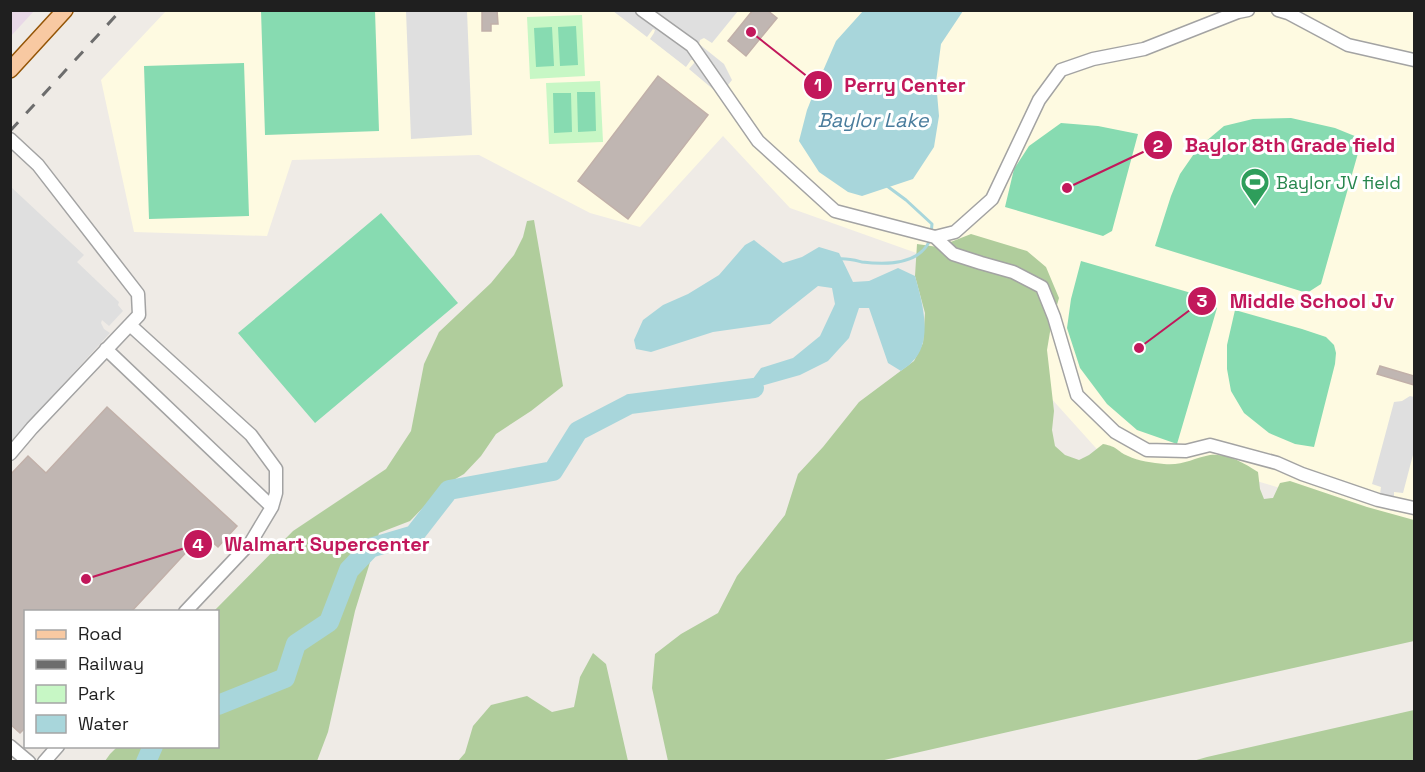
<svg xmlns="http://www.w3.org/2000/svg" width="1425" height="772" font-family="'Space Grotesk',sans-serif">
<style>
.industrial{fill:#e8d8e7}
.education{fill:#fefae1}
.forest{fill:#b0cd9c}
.park{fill:#c7f7c5}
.pitch{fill:#87dbb1}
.parking{fill:#dfdfdf}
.water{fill:#a8d6db}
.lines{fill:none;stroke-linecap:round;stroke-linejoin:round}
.stream{stroke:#a8d6db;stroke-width:3}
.river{stroke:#a8d6db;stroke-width:20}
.building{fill:#c0b6b2;stroke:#c1b0a9;stroke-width:1.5}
.minor-casing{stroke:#a3a3a3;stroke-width:15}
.major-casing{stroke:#945506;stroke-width:18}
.minor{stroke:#fff;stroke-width:12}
.major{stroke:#f8c9a2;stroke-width:15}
.rail{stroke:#6d6d6d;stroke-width:3;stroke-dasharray:12 12;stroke-linecap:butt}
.labels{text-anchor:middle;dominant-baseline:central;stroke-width:6;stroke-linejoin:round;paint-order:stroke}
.leisure-label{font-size:18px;fill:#27864d;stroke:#fff;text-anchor:start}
.water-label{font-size:20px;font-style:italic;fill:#497c9c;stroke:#fff}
.leader{fill:none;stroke:#c2185b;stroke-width:2}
.callout-dot{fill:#c2185b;stroke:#fff;stroke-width:2}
.mark-label{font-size:18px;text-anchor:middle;font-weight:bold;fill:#fff}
.callout-label{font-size:20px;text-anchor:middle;font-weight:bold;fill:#c2185b;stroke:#fff;stroke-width:6;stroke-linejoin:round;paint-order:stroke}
</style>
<rect width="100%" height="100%" fill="#efebe6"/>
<path class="industrial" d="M11,10L34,11L11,36L10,11Z"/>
<path class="education" d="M166,11H1414V528L1260,482L1113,467L922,255L790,208L723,136L640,227L590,213L479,155L292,160L267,236L134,232L101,80Z"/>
<path class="forest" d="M534,220L563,386L531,411L496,434L481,456L464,474L445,485L410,521L379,533L355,611L328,732L317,761H105L110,754L117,747L218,746V612L214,611L293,531L386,469L411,431L424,364L439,332L491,283L514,255L523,237L527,221Z
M971,234L1027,251L1046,267L1059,298L1051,326L1047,350L1054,411L1052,430L1055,446L1065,455L1079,460L1089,455L1103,444C1119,447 1116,451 1128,456C1138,461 1153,463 1164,464C1182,466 1194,458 1210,455C1227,453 1244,463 1258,472L1260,489L1264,499L1273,498L1280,483L1290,481L1367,507L1414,520V641L1110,709L880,761H668L652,688L655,654L681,634L718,613L737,576L785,515L798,474L823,447L859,402L914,361L923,343L925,313L915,276L917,244L938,247Z
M593,653L606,664L628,761H458L465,753L473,726L491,705L527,696L552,712L574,707L580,677Z
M1414,710V761H1193L1207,757Z"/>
<path class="park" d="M582,15L585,76L530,79L527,17Z
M600,81L603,142L549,144L546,83Z"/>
<path class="pitch" d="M261,11H375L379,131L265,135Z
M576,26L578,65L560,66L558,27Z
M552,27L554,66L536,67L534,28Z
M244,63L249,216L149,219L144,66Z
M577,92H595L596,131L578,132Z
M553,93H571L572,132L554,133Z
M1291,118L1335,128L1362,139L1321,284L1307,293L1155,246L1171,196L1180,174L1198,148L1224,126L1253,119Z
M1061,123L1098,126L1138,134L1112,231L1103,236L1005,207L1014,169L1029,146Z
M381,213L458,303L315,423L238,333Z
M1081,261L1212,299L1217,308L1177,444L1137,430L1107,404L1080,368L1067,328L1071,299Z
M1235,310L1302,329L1326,337L1334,345L1336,353L1335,364L1314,447L1295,444L1269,433L1244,413L1231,391L1227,369V345Z"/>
<path class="parking" d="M406,11H467L472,135L411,139Z
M613,11H738L712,43L704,38L700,40L699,44L724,64L732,80L720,95L689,69L695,62L694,60H691L686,67L650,39L654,33L655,30L653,29L647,37Z
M11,187L84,255L77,262L119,302L118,305L123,311L109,326L102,320L101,323L104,329L110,333L11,441Z
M1410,396L1414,397V451L1403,493L1394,492V497L1380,494L1381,487L1372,484L1394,402L1402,401Z"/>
<path class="water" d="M863,11H963L941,44L936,82L939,116L934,147L913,179L862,196L848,192L819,172L799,141L807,110L819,80L836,41Z
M754,240L783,263L802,257L819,247L839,253L853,282L869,281L898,268L915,276C922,301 934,341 912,362C909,366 904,368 901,371L888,363L869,308H859L849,338L828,361L800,375L754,388L752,380L761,368L793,358L820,336L835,304L832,288L818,286L770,324L713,332L651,352L636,349L634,340L643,320L663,305L688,294L719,275L745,245Z"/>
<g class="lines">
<path class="stream" d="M887,186L906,200L932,224L931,234
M838,259C847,258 854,260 862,262C886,265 919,265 930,240"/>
<path class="river" d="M218,705L285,678L296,644L329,622L349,570L370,548L414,535L449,490L553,471L578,431L630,404L754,388
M146,762L153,746"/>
</g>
<path class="building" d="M482,10H497L498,24H491V31H482Z
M753,10H767L777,18L746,56L728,41Z
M658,76L708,115L628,219L578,181Z
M1380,366L1414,376V385L1377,374Z
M107,407L237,526L218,547L203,534L131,612H26V727L20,733L10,724V475L28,456L46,473Z"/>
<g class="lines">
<g class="minor-casing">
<path id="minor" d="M642,10L692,46L758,141L835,211L935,237L955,232L992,199L1039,100L1061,70L1093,59L1144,49L1238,12L1248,10
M1278,10L1288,13L1348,45L1414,60
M10,139L38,165L138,294L139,315L32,428L10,454
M935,237L953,254L981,263L1013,272L1042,287L1054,317L1077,395L1115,432L1147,450L1186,451L1210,445L1277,463L1302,474L1378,500L1414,508
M130,325L251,435L276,469V493L272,507
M106,349L272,507L251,542L185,612
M10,746L29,762
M44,762L58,746"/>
</g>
<g class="major-casing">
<path id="major" d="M10,70L65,10"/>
</g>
<use href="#minor" class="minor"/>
<use href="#major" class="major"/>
<path class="rail" d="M10,131L121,10"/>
</g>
<defs>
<g id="stadium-pin" transform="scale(1.5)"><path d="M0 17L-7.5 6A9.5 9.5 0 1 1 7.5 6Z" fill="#2e9e5b" stroke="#fff"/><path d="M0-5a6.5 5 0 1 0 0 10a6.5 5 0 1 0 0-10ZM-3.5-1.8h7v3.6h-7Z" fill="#fff"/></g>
</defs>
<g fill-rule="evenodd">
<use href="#stadium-pin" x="1255" y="182"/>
</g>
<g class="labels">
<g class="leisure-label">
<text x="1276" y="182">Baylor JV field</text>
</g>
<g class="water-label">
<text x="873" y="120">Baylor Lake</text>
</g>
</g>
<path class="leader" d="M751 32L818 85M1067 188L1158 145M1139 348L1202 301M86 579L198 544"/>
<g class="callout-dot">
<circle cx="751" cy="32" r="6"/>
<circle cx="1067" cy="188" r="6"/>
<circle cx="1139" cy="348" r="6"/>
<circle cx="86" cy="579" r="6"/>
<circle cx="818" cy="85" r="15"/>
<circle cx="1158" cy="145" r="15"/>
<circle cx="1202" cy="301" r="15"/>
<circle cx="198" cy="544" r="15"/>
</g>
<g class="mark-label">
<text x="818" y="91">1</text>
<text x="1158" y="152">2</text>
<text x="1202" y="307">3</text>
<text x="198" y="551">4</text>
</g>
<g class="callout-label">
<text x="905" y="92">Perry Center</text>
<text x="1290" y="152">Baylor 8th Grade field</text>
<text x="1312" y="308">Middle School Jv</text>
<text x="327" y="551">Walmart Supercenter</text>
</g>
<rect width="1425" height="772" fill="none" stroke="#1f1f1f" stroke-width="24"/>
<rect x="24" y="610" width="195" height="138" fill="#ffffff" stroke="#a5a5a5" stroke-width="1.5"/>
<rect x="36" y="630" width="30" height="9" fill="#f8c9a2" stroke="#a5a5a5" stroke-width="1.5"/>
<text x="78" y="640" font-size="18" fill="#1f1f1f">Road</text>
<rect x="36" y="660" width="30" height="9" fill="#6d6d6d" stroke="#a5a5a5" stroke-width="1.5"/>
<text x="78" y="670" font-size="18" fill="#1f1f1f">Railway</text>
<rect x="36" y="685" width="30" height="18" fill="#c7f7c5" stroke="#a5a5a5" stroke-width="1.5"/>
<text x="78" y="700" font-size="18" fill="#1f1f1f">Park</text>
<rect x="36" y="715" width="30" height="18" fill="#a8d6db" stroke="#a5a5a5" stroke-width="1.5"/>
<text x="78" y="730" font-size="18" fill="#1f1f1f">Water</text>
</svg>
